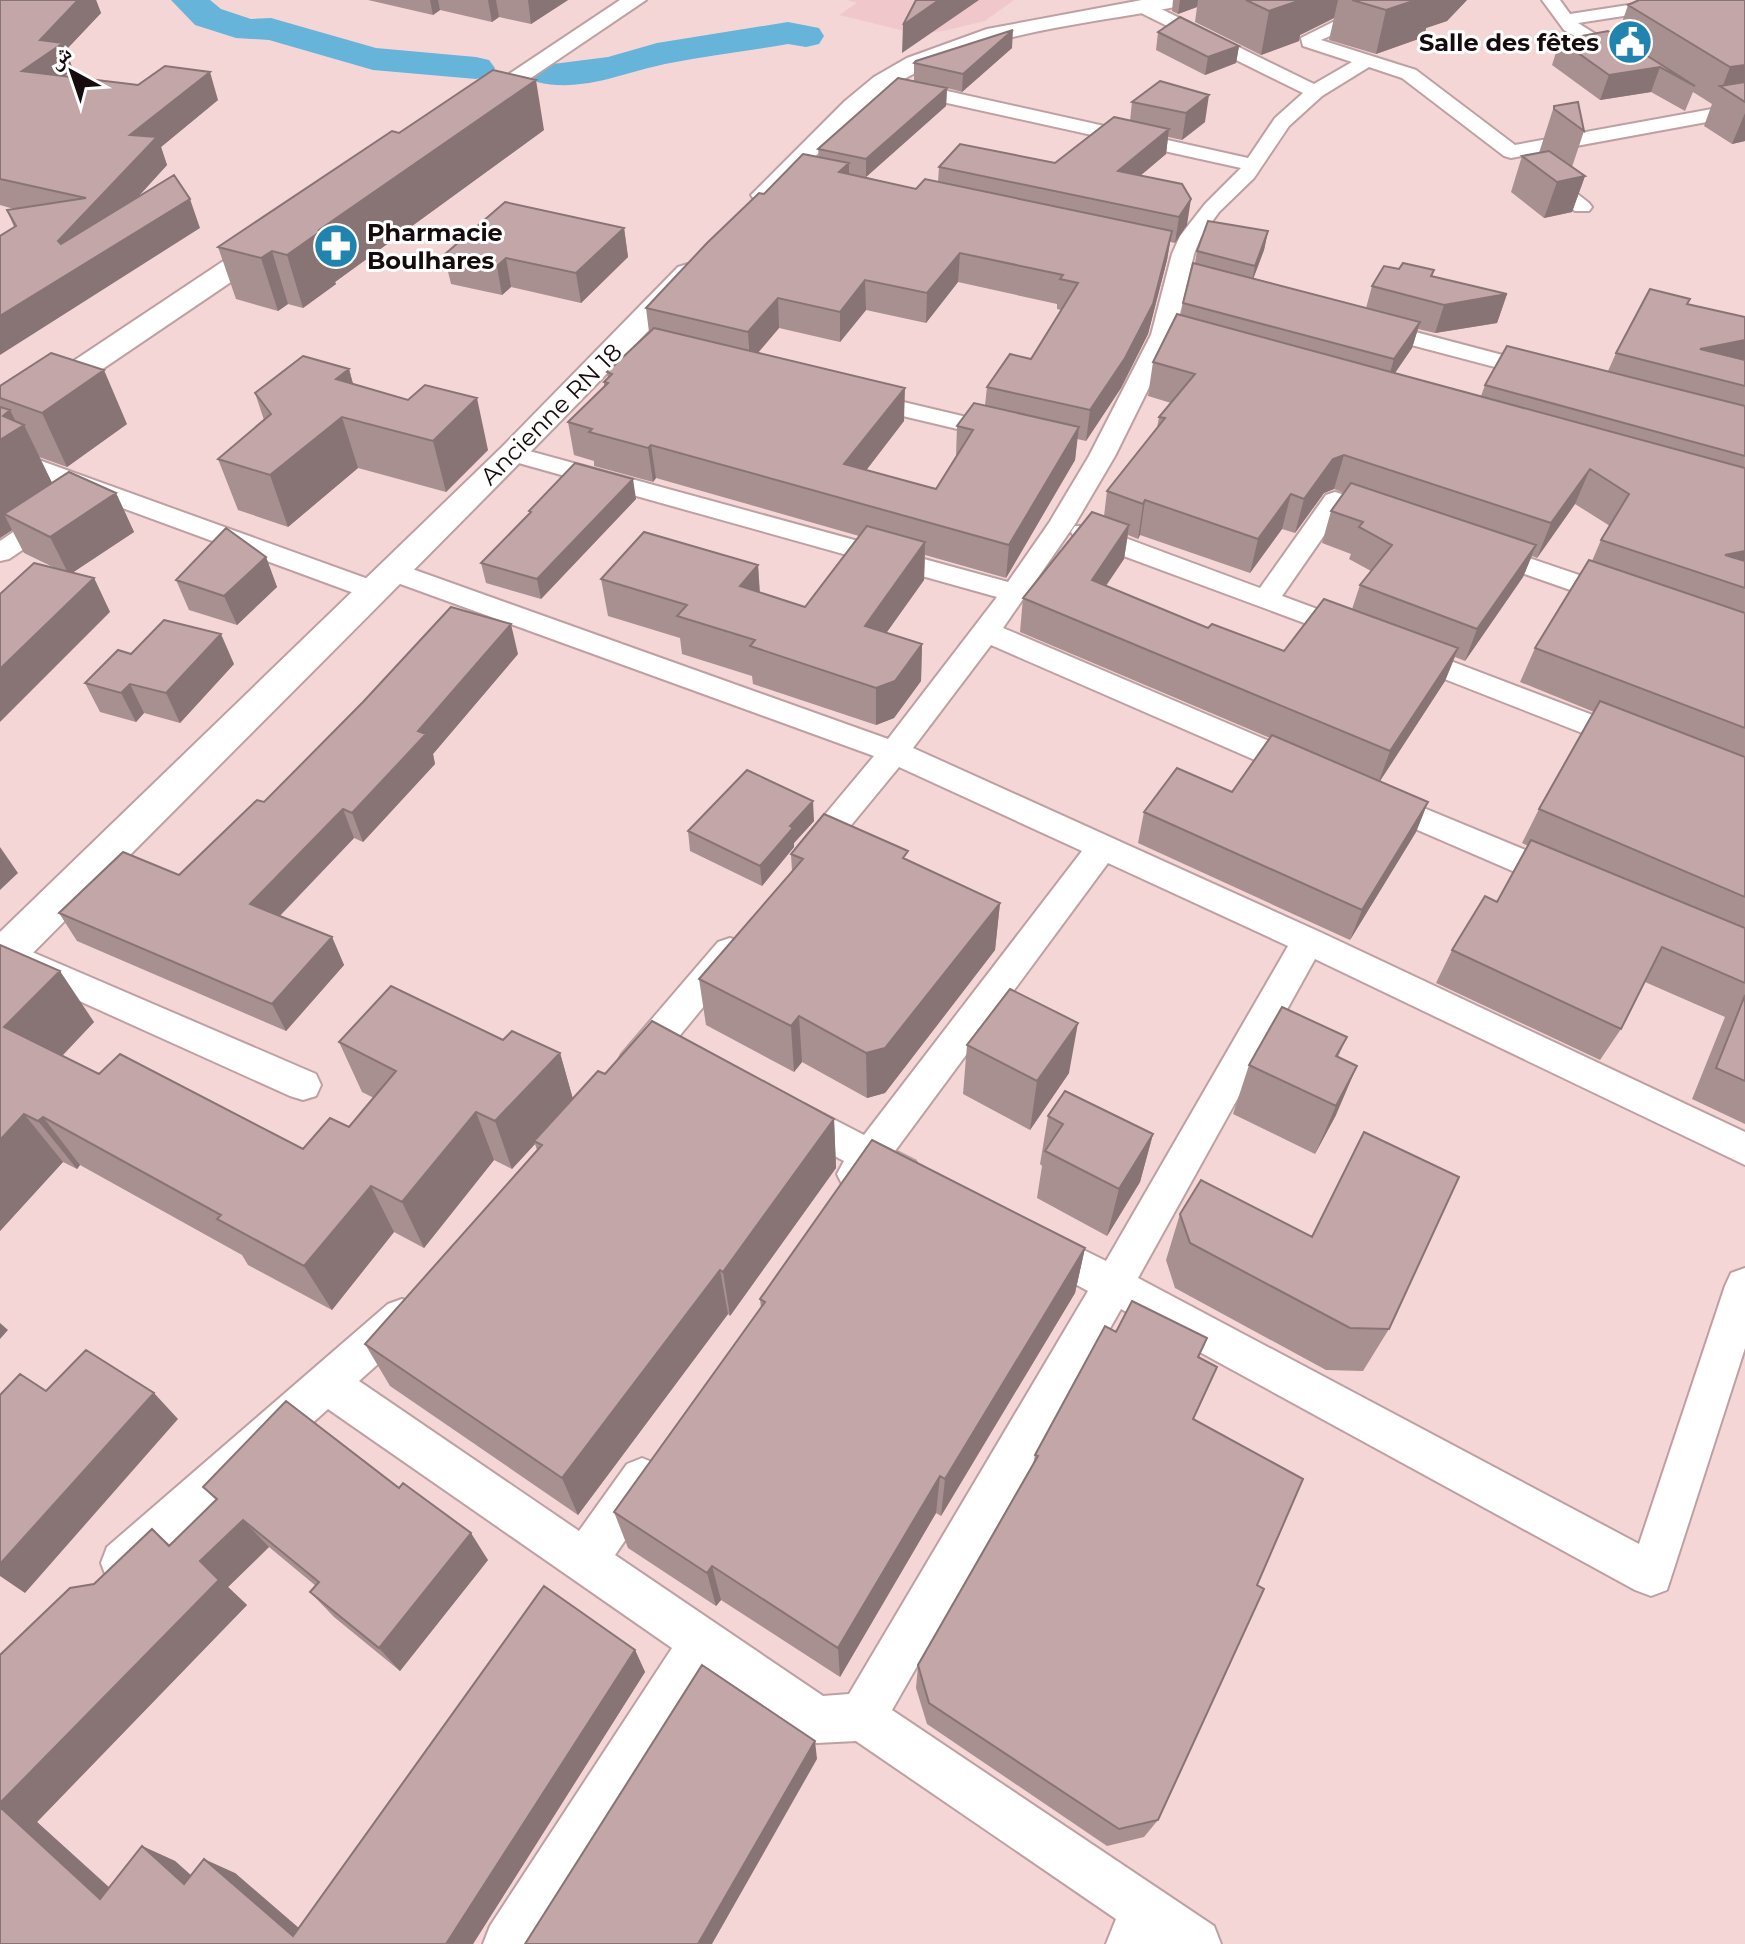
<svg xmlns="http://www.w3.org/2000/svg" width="1745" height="1944" font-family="Montserrat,'Noto Naskh Arabic',sans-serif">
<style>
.built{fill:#f0c8cb}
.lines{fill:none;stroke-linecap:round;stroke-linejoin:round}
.river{fill:#67b4db;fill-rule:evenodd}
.street-casing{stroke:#bea0a2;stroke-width:4}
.secondary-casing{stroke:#bea0a2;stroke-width:4}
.primary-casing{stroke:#bea0a2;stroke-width:4}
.street{fill:#fff;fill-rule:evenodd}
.secondary{fill:#fff;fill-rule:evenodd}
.primary{fill:#fff;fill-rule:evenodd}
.wall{fill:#a88f90;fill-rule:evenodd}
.shaded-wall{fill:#887475}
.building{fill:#c3a6a7;stroke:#887475;stroke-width:2}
.labels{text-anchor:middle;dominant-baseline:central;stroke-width:6;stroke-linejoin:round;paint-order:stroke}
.far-poi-label{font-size:24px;font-weight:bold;fill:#160c0d;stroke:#fff;text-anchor:end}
.far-street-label{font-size:24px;fill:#160c0d;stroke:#fff}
</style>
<rect width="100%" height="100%" fill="#f5d6d7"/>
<path class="built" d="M847,0H1014L985,21L943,31L917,34L839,15L857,3Z"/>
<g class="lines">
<path class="river" d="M171,0H210L221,9L251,19L271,18L376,48L476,57L489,60L495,68L489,76L476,79L373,70L269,40L236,38L195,25Z
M788,22L819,28L824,36L819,44L806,47L788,44C747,51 705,56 665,64C623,73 580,93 537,82L531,74L537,66L608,57L657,43Z"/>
<g class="street-casing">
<path id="street" d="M1368,0H1388L1361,22L1321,40L1416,70L1515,145L1745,103V115L1511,158L1504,156L1402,78L1369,67L1322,96L1289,126L1254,178L1219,212L1201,237L1194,254L1175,335L1115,456L1075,524L1003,628L1316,761L1320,769L1316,777L1305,780L1294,777L991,645L913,748L1320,932L1745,1132V1165L1315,959L1138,1278L1639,1544L1725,1286L1731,1273L1745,1268V1348L1667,1590L1651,1596L1635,1590L1121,1309L892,1710L1214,1926L1221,1944H1106L1116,1919L856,1741L817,1743L800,1737L709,1673L537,1944H483L490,1926L672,1648L328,1409L139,1579L123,1585L107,1579L101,1563L107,1547L388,1304L402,1299L416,1304L422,1317L416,1330L359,1381L579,1531L627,1464L642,1458L657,1464L663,1479L657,1494L615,1555L823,1696L849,1694L1088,1291L1027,1258L1022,1246L1027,1234L1041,1229L1106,1261L1288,946L1108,863L895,1151L915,1161L921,1173L915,1185L902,1189L875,1177C866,1190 857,1191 843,1186L837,1174L844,1161L780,1127L775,1116L780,1105L793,1101L806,1105L864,1135L1082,851L899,767L820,863L809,867L798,863L793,855L798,847L874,756L381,577L377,571L381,565L391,562L401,565L888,739L997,597L504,459L500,454L504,449H522L1008,582L1049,523L1089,456L1151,335L1172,254L1180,236L1205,204L1241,168L902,93L893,87L902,81L1248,158L1275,118L1303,93L1137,11L1134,7L1137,3H1149L1314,84L1352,62L1303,46L1301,38L1349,14Z
M1542,0H1560L1570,14L1661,0L1671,5L1662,10L1578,23L1632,57L1635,61L1632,65L1626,66L1564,30Z
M1540,168L1547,170L1589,203L1592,207L1589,211H1575L1533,178L1530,174L1533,170Z
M1370,320L1552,368L1556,373L1552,378L1544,380L1362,332L1359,327L1362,322Z
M861,392L1013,428L1016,433L1013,438L1004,440L852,404L849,399L852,394Z
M0,446L382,584L386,590L382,596L372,599L362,596L0,463Z
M1335,492L1391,510L1395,516L1391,522L1382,524L1341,511L1282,596L1363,626L1367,632L1363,638L1353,641L1075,538L1071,532L1075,526H1093L1260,588L1326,495Z
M56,507L65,509L69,515L65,521L9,559L0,561V541L47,509Z
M1485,543L1626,591L1630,597L1626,603L1616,606L1476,557L1472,551L1476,545Z
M1406,644L1640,733L1644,740L1640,747L1629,750L1618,747L1396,660L1392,653L1396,646Z
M1380,790L1574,870L1579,879L1574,888L1563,891L1552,888L1369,809L1364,801L1369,793Z
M730,938L742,942L747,951L742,960L648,1074L635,1079L622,1074L617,1064L622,1054L718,942Z
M25,949L316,1074L321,1085L316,1096L303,1100L290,1096L13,971L8,962L13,953Z"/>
</g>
<g class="secondary-casing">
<path id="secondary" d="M1142,0H1186L1175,7C1080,26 977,31 893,86C848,116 812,162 773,201H755L751,195L845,101L874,77L907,58L987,29Z
M688,264L698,267L702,273L698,279C474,513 243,740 15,971L0,976V932L502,447L678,267Z"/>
</g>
<g class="primary-casing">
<path id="primary" d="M620,0H646L479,113H461L458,108Z
M277,230L287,232L291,238L287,244L11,431L0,434V410L267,232Z"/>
</g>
<use href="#street" class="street"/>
<use href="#secondary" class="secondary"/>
<use href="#primary" class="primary"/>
</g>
<path class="wall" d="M0,0H96L101,13L66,50L73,70L65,76L218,100L161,147L167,165L139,196L200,228L14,227L7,210L14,209L0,205Z
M368,0H568L531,24L499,17L492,22L440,10L433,15Z
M1173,0H1467L1447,21L1426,28L1424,37L1376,54L1329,40L1334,18L1300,35L1299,41L1261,55L1195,22L1197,7L1178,14L1172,11Z
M1745,0V141L1732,144L1704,126L1712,104L1693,92L1685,111L1651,92L1600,100L1552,65L1560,40L1617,37L1628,5Z
M1158,32L1239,46L1236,63L1205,75L1156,50Z
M1012,48L962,92L947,88L946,106L866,177L916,189L938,182L939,167L1055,163L1130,121L1132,102L1160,81L1205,122L1182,140L1168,137L1166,154L1140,176L1187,225L1175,243L1170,242L1167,260L1148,334L1121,388L1086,441L1077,439L1075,460L1006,578L925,555L924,580L886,633L922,644L921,681L894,718L876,725L753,684L752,676L682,654L680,638L608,616L601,579L758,565L760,592L805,607L859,536L656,478L653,482L594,466V461L574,455L568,422L604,387V382L608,378L607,372L649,332L646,308L764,194L819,157L818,149L914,81V63ZM958,282L1057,304V309L1061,310L1031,359L987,387L985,405L957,426L956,457L936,489L866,470L904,421L758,353L779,328L840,342L866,310L926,323Z
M1554,106L1584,131L1572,167L1585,176L1572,212L1544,218L1511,192L1522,156L1539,153Z
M544,130L335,282L336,284L303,308L288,304L278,311L236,299L218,247L399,133Z
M624,228L628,257L581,303L511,287L502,295L451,284L444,255Z
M1268,231L1264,250L1253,278L1366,308L1372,286L1399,269L1434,270L1432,277L1507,294L1497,323L1435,333L1418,329L1412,348L1395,373L1481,396L1485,385L1608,371L1616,353L1688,304L1745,317V1124L1692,1099L1725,1017L1645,982L1621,1029L1600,1060L1436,983L1452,950L1497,902L1528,846L1522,843L1539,809L1594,712L1520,682L1535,648L1592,561L1601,540L1610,526L1575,504L1537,558L1532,556L1523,577L1465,661L1455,657L1445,681L1380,781L1428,802L1416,832L1350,940L1138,843L1144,812L1232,792L1270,738L1020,632L1023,598L1104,516L1107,491L1157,428L1159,417L1171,403L1148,396L1153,362L1181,315L1183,303L1195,263L1197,251ZM1334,489L1344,493L1331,511L1322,543L1351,554L1349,559L1371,571L1360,585L1352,609L1284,651L1208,628L1106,586L1124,559L1128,535L1138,539L1140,535L1250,573L1282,529L1295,533L1324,493Z
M349,369L353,384L488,450L446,492L358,468L288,527L238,510L218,459L264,420L255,393Z
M0,386L127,424L67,467L39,457L52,483L116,493L134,532L72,573L94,578L110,612L57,569L24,553L12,530L0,538Z
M636,499L541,599L486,583L481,563L529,514V511Z
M266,557L277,587L237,625L189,610L176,580Z
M131,654L234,664L180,723L144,713L136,722L100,712L85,683Z
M518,654L433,754L435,764L363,842L354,838L280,916L332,937L344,965L286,1031L77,941L59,913L179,875L264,802Z
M814,821L794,843V847L762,886L690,851L688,831Z
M791,854L908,861L1000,903L995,950L885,1093L867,1098L802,1062L794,1072L706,1025L699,979L792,872Z
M0,945L94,1022L62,1056L99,1074L303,1149L349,1127L374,1098L362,1092L339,1042L503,1040L560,1053L573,1099L605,1074L834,1119L836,1168L730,1316L728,1314L578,1515L390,1386L365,1344L537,1150L535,1144L512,1169L494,1160L424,1248L394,1232L332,1310L248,1265L242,1255L80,1165L77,1169L63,1162L0,1231Z
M1347,1037L1338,1057L1336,1115L1315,1154L1233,1114L1249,1065Z
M967,1045L1069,1073L1030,1130L963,1094Z
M1048,1116L1153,1134L1140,1182L1107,1236L1037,1198L1042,1166L1040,1164Z
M1180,1214L1389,1329L1363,1371L1326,1370L1175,1288L1166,1260Z
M1085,1248L1075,1293L941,1516L936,1513L840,1677L721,1600L716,1606L628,1548L614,1512L761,1308L760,1299Z
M1116,1332L1207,1338L1199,1357L1194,1419L1257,1585L1158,1820L1144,1837L1107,1846L927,1724L916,1688L918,1665L1033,1465L1035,1455Z
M203,1487L488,1560L400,1671L334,1617L310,1592L316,1586L269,1547L228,1587L247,1605L37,1822L109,1887L142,1846L175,1861L191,1875L235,1873L299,1928L635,1650L645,1672L473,1944H0L94,1584L152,1529L170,1545L216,1500Z"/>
<path class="shaded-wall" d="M78,0H96L101,13L66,50L73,70L33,98L22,71L40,40Z
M430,0H438L440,10L433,15Z
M488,0H496L499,17L492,22Z
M528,0H568L531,24Z
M939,0H979L902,53L903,25Z
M1180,0H1198L1197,7L1178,14Z
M1301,0H1338L1334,18L1300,35L1299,41L1261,55L1269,11Z
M1416,0H1467L1447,21L1426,28L1424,37L1376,54L1386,10Z
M1013,30L1012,48L962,92L963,74Z
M1239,46L1236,63L1205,75L1208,57Z
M1745,65V101L1722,88L1730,67Z
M1660,67L1651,92L1600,100L1609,75Z
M210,72L218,100L161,147L167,165L71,270L58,241L130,135Z
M536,80L544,130L335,282L336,284L303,308L287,255L319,230Z
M947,88L946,106L866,177V159Z
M1209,95L1205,122L1182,140L1186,113Z
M1745,113V141L1732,144Z
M1169,129L1166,154L1115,197L1118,171Z
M849,163V192L839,172Z
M1585,176L1572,212L1544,218L1557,182Z
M190,199L200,228L0,355V316Z
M1191,199L1187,225L1175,243L1179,217Z
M624,228L628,257L581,303L576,273Z
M1172,231L1167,260L1148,334L1121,388L1086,441L1090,410Z
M1268,231L1264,250L1251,285L1255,266Z
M272,251L288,304L278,311L261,258Z
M960,253L958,282L926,323L927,293Z
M506,258L511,287L502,295L497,266Z
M865,280L866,310L840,342V312Z
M1507,294L1497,323L1435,333L1444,305Z
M778,298L779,328L750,362L748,332Z
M1420,322L1412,348L1386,386L1394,359Z
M1745,340V362L1700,349Z
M349,369L363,421L336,379Z
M104,370L127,424L67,467L42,413Z
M905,388L904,421L845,498L844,464Z
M477,398L488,450L446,492L433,441Z
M10,410L19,428L24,425L59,497L4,514L12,530L0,538V440L3,416Z
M342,417L358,468L288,527L270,475Z
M1079,427L1075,460L1006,578L1009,545Z
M651,445L656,478L653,482L648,448Z
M1344,455L1334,489L1324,493L1295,533L1304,499L1333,459Z
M1590,469L1575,504L1537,558L1551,523Z
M633,479L636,499L541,599L537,579Z
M116,493L134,532L69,575L50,537Z
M1291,494L1282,529L1250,573L1258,539Z
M1145,500L1140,535L1138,539L1143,504Z
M1129,525L1124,559L1087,613L1092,580Z
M925,542L924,580L865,663V626Z
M1536,545L1523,577L1465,661L1477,629Z
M1745,551V582L1725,555Z
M266,557L277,587L237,625L224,596Z
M758,565L760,602L740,586Z
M94,578L110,612L0,722V669Z
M511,624L518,654L433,754L435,764L363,842L352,813L418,731Z
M221,634L234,664L180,723L166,693Z
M922,644L921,681L894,718L876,725V688Z
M1458,648L1445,681L1378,784L1390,751Z
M130,684L144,713L136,722L121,693Z
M813,801L814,821L794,843V847L762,886L760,866L790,826Z
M1428,802L1416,832L1350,940L1362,910Z
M343,809L354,838L264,932L250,904Z
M0,847L18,873L0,890Z
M1000,903L995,950L885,1093L867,1098L866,1053Z
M332,937L344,965L286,1031L272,1004Z
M60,971L94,1022L42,1077L4,1027Z
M799,1016L802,1062L794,1072L791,1026Z
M1078,1023L1069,1073L1030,1130L1037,1081Z
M560,1053L574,1103L534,1141L535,1144L512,1169L495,1121Z
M1357,1066L1336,1115L1315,1154L1336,1106Z
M476,1112L494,1160L424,1248L402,1202Z
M24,1114L63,1162L0,1231V1140Z
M43,1117L80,1165L77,1169L38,1121Z
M834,1119L836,1168L730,1316L723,1272Z
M1153,1134L1140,1182L1107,1236L1119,1189Z
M371,1186L394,1232L332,1310L304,1266Z
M1085,1248L1075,1293L941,1516L945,1479Z
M720,1270L728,1314L578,1515L562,1478Z
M0,1323L8,1330L0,1339Z
M154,1393L178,1419L25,1593L0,1576V1564Z
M940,1476L936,1513L840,1677L838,1648Z
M243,1520L269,1547L228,1587L247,1605L37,1822L136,1912L100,1899L0,1807V1803L200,1561Z
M471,1533L488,1560L400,1671L379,1648Z
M712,1566L721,1600L716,1606L707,1573Z
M635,1650L645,1672L473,1944H446Z
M815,1741L817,1759L712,1944H698Z
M142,1846L175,1861L216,1898L184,1884Z
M204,1859L235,1873L317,1944L293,1936Z"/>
<path class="building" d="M0,0H78L40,40L63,43L22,71L138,85L165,66L210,72L130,135L157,137L58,241L61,244L174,175L190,199L0,316V236L16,226L7,210L86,198L0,179Z
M916,0H939L903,25Z
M1246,0H1301L1269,11Z
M1352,0H1416L1386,10Z
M1639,0H1745V65L1730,67L1628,5Z
M1180,17L1239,46L1208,57L1158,32Z
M1013,30L963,74L914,63L916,61Z
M1608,31L1695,86L1660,67L1609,75L1560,40Z
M493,70L536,80L319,230L321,231L287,255L272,251L261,258L218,247L392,131L399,133Z
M898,78L947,88L866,159L818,149Z
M1160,81L1209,95L1186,113L1132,102Z
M1745,82V102L1720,86Z
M1578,102L1584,131L1554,109V106Z
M1114,117L1169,129L1118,171L1182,184L1191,199L1179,217L939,167L960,144L1055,163Z
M1549,151L1585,176L1557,182L1522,156Z
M803,154L849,163L839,172L916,189L925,179L1172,231L1153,304L1125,358L1090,410L987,387L1010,354L1031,359L1078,283L1060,279L1063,275L960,253L927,293L865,280L840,312L778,298L748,332L646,308L707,243L759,193L764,194Z
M505,202L624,228L576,273L506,258L497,266L444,255Z
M1208,221L1268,231L1255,266L1197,251Z
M1193,263L1420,322L1394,359L1183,303Z
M1403,263L1434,270L1431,276L1507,294L1444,305L1372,286L1384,266L1399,269Z
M1650,289L1690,299L1687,304L1745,317V340L1700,349L1745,360V386L1616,353Z
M1177,314L1745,468V551L1725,555L1745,561V588L1601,540L1629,494L1590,469L1551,523L1344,455L1333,459L1304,499L1291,494L1258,539L1145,500L1143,504L1107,491L1165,418L1159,417L1195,374L1153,362Z
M654,328L905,388L844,464L936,489L973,430L957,426L974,403L1079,427L1009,545L651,445L648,448L589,432L592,429L568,422L608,383L604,382L612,374L607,372Z
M1507,346L1745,406V456L1485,385Z
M51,353L104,370L42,413L0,398V386Z
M303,356L349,369L336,379L408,400L425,385L477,398L433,441L342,417L270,475L218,459L271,414L255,393Z
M0,407L10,410L3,416L24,425L0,440Z
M575,463L633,479L537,579L481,563L531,512L529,511Z
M69,472L116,493L50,537L4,514Z
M1351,483L1536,545L1477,629L1360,585L1392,545L1359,527L1363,522L1331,511Z
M1092,512L1129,525L1092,580L1208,628L1212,624L1284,651L1324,599L1458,648L1390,751L1023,598Z
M867,526L925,542L865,626L922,644L895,681L876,688L750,646L755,640L677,616L687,605L601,579L644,532L758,565L740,586L805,607Z
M226,528L266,557L224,596L176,580Z
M1589,560L1745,613V728L1535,648Z
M34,563L94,578L0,669V594Z
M451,607L511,624L418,731L426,734L352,813L343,809L250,904L332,937L272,1004L59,913L123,852L179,875L257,800L264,802L363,702Z
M164,620L221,634L166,693L130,684L121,693L85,683L118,650L131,654Z
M1600,701L1745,757V897L1539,809Z
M1272,735L1428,802L1362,910L1144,812L1177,768L1232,792Z
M747,770L813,801L790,826L793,828L760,866L688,831Z
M824,814L908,851L903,858L1000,903L885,1048L866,1053L799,1016L791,1026L699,979L803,859L791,854Z
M1531,840L1745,928V983L1662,947L1621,1029L1452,950L1485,896L1497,902Z
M0,945L60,971L4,1027L99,1074L120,1054L303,1149L330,1118L349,1127L396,1071L339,1042L391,986L503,1040L512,1031L560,1053L495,1121L476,1112L402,1202L371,1186L304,1266L217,1219L221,1215L43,1117L38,1121L24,1114L0,1140Z
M1010,989L1078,1023L1037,1081L967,1045Z
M1745,995V1081L1716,1068Z
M1282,1007L1347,1037L1336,1056L1357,1066L1336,1106L1249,1065Z
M652,1021L834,1119L723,1272L720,1270L562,1478L365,1344L542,1145L534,1141L598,1071L605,1074Z
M1065,1091L1153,1134L1119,1189L1045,1151L1063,1124L1048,1116Z
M1364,1132L1459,1177L1389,1329L1350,1328L1190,1243L1180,1214L1201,1180L1312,1237Z
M872,1140L1085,1248L945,1479L940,1476L838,1648L712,1566L707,1573L614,1512L765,1302L760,1299Z
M1132,1301L1207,1338L1198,1357L1217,1367L1193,1419L1303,1479L1257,1585L1264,1589L1158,1820L1119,1829L929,1703L918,1665L1038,1456L1035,1455L1105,1326L1116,1332Z
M86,1350L154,1393L0,1564V1395L20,1374L46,1391Z
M286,1401L399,1488L403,1483L471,1533L379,1648L310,1592L319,1582L243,1520L200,1561L219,1580L0,1803V1655L70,1588L94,1584L152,1529L169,1546L217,1499L203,1487Z
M544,1586L635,1650L446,1944H0V1807L100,1899L142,1846L184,1884L204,1859L293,1936Z
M702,1665L815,1741L698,1944H525Z"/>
<defs>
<g id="civic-disc" transform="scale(2.3)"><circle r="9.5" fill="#2184af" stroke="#fff"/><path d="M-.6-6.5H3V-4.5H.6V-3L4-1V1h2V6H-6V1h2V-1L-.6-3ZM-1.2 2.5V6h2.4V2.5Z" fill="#fff"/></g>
<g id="pharmacy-disc" transform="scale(2.3)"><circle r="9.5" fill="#2184af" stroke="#fff"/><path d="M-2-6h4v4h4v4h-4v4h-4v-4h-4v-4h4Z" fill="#fff"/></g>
</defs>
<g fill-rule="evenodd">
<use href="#civic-disc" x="1630" y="42"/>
<use href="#pharmacy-disc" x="336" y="246"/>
</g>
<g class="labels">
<g class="far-poi-label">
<text x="1599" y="42">Salle des fêtes</text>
<text x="367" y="232" text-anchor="start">Pharmacie<tspan x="367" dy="28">Boulhares</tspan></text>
</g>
<g class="far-street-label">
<text transform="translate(551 414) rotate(-45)">Ancienne RN 18</text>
</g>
</g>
<g transform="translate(72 72) rotate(320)" stroke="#ffffff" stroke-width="6" paint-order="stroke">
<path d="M0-6L14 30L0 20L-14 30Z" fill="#160c0d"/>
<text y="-12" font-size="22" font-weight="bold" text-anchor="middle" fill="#160c0d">ش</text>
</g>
</svg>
